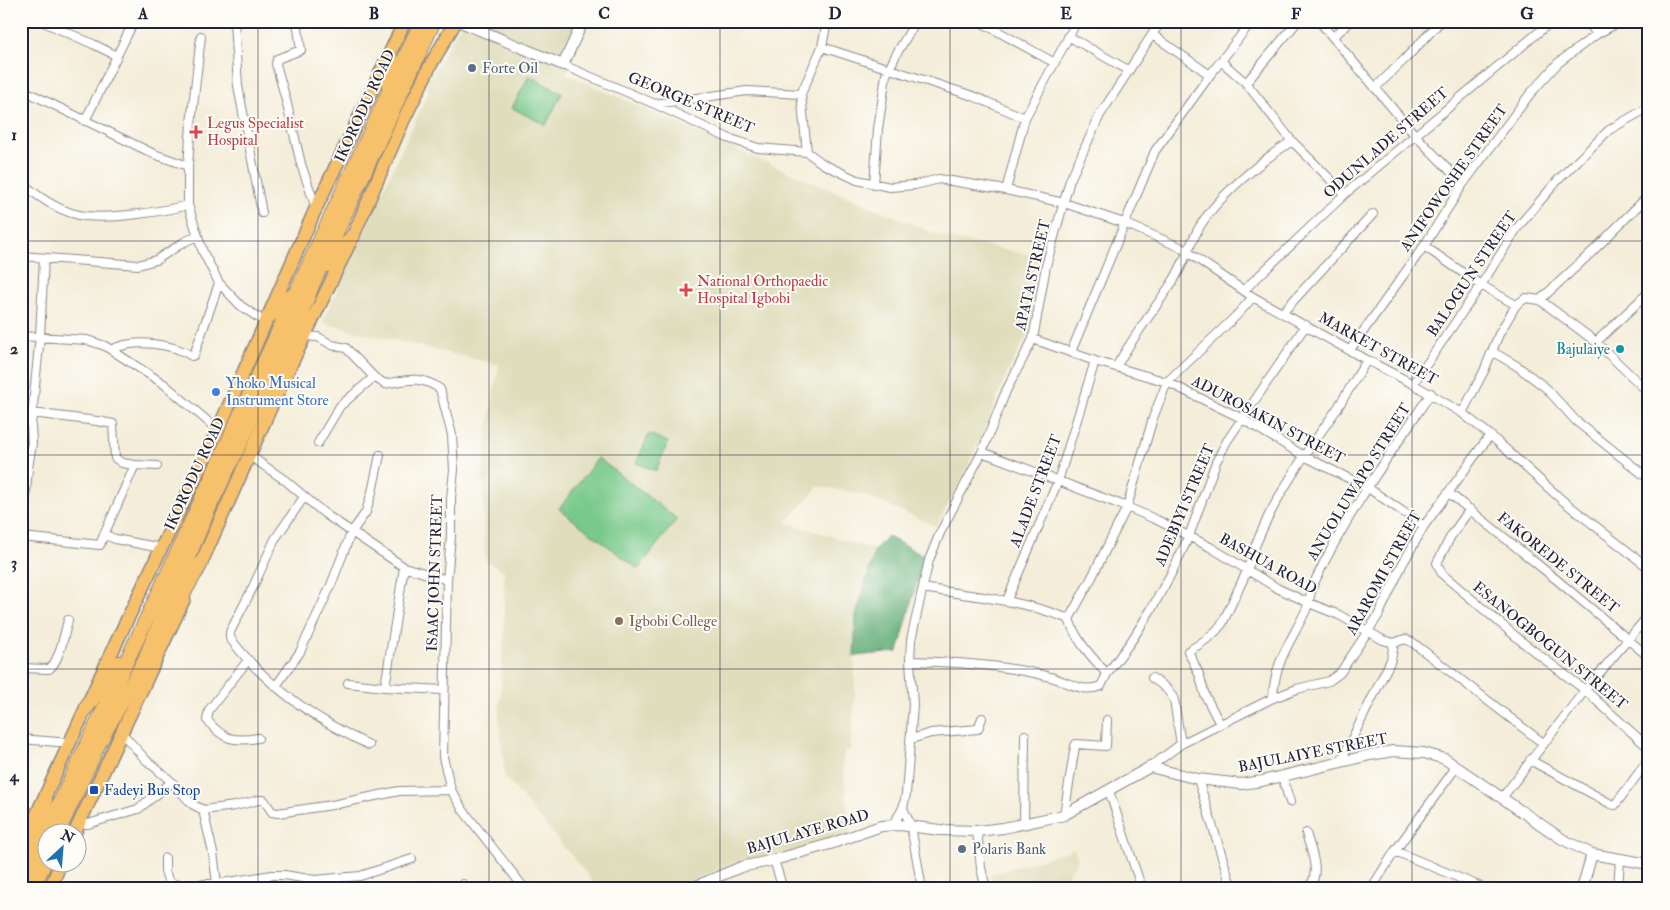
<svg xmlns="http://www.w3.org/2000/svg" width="1670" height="910" font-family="'IM FELL Double Pica',serif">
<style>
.built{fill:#dfddbb}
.green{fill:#79c98b;stroke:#4e7663}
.forest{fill:#62ad77;stroke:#426859}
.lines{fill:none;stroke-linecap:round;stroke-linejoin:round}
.minor-casing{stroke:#8b888a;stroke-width:10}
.tertiary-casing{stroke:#8b888a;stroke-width:12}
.primary-casing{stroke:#8b888a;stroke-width:15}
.motorway-casing{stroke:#8b888a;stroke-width:16}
.minor{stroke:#fff;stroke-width:8}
.tertiary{stroke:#fff;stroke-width:10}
.primary{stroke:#f7c06b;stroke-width:12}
.motorway{stroke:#f7c06b;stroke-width:14}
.grid{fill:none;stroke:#22223b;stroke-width:1;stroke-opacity:0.55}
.service-dot{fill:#5c6f8a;stroke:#fdfcf7;stroke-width:2}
.health-dot{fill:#e0444e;stroke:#fdfcf7;stroke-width:2}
.culture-dot{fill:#0f9aa8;stroke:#fdfcf7;stroke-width:2}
.shop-dot{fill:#3f7fe0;stroke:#fdfcf7;stroke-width:2}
.education-dot{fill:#8d6e63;stroke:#fdfcf7;stroke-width:2}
.transit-dot{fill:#1a4fb4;stroke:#fdfcf7;stroke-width:2}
.labels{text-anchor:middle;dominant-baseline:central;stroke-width:4;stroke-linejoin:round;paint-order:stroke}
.service-label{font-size:15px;fill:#4e5e75;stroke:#fdfcf7;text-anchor:start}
.street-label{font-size:15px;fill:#22223b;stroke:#fdfcf7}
.health-label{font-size:15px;fill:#be3a42;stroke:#fdfcf7;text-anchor:start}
.culture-label{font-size:15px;fill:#0d838f;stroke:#fdfcf7;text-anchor:end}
.shop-label{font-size:15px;fill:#366cbe;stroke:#fdfcf7;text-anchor:start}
.education-label{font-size:15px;fill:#785e54;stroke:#fdfcf7;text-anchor:start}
.transit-label{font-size:15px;fill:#164399;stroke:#fdfcf7;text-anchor:start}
.neatline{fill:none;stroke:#22223b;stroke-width:2}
.grid-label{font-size:16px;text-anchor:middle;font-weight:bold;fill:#22223b}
</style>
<rect width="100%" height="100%" fill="#fdfcf7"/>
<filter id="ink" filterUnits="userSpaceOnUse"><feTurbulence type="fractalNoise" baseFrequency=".02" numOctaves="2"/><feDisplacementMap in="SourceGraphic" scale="10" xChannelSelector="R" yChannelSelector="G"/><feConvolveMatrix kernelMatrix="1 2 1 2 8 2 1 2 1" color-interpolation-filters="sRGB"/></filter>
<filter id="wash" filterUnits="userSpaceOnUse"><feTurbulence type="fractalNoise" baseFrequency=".0096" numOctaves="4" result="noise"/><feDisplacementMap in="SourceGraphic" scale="20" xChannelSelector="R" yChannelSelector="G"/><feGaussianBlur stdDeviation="1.12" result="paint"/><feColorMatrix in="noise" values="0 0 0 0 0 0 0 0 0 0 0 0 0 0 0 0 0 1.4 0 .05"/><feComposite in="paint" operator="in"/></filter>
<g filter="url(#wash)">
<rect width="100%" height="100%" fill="#f4edd9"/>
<path class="built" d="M463,21H590L566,74L793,174L943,237L1039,257L1027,335L1006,375L984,431L961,481L936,526L864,495L819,486L786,522L875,550L856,616L854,643L855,693L850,751H844L843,763L850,837L792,852L737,862L670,889H597L586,873L505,777L499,716L504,638V571L485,561L483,472L487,431L499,365L322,323L429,91L426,87L428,80Z
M1074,849L1078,860L1066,877L1078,889H995L990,875Z"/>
<path class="green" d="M529,76L562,93L546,125L512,108Z
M649,434L668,442L656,471L636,463Z
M598,458L677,519L638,569L559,509Z"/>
<path class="forest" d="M887,536L924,556L898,652L854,656L856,616L875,550Z"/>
</g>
<g filter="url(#ink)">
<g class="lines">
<g class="minor-casing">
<path id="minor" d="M41,21L93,44L117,56
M234,21L238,86L262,213
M297,21L301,50L277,59L276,64L286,100L301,164L316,208
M979,21L1053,62
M1319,21L1415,135L1463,184
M1587,21L1597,34
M1153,35L1210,75
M201,36L191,124L188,166V205L203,252L219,283L241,306L265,322
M1068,36L1128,70
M1333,37L1351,21
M822,47L973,96L1025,118
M1222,62L1246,83L1292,141L1345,194
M563,65L655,104L728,138L758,148L807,152L823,164L857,180L890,187L915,185L939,179L1006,190L1064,203L1124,223L1180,247L1253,297L1367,360L1413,384L1462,413L1490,435L1562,500L1649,568
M1246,83L1298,21
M1375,88L1405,59L1441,21
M21,89L154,154L188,166
M655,104L747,91L801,94
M85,121L134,21
M807,152L801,94L822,47L827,21
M21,182C38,197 62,213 85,216C113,219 160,212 188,205
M874,185L878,129L886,75L897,53L916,21
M1006,190L1025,118L1077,21
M1424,246L1481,285L1516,305
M21,256L138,265L156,260L184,242L197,236
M1244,290L1345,194L1552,21
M1641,299L1649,307
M1540,300L1593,251L1649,195
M1282,313L1373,214
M21,336L87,340L105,346L164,384L218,430
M304,336L318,337L332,345L346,348L374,377L385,384C407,380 420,375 440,389L452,435L454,470L451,498V536L447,580L443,757L451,790L463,810L525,889
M1033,339L1095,361L1167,382L1241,418L1304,456L1368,488L1424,526
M1596,342L1649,292
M113,349C135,339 171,343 192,356L194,355L219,283
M1350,350L1424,246L1463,184L1530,94L1558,63L1597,34L1621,21
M1071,352L1155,151L1210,75L1252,21
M1493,352L1517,366L1546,388L1576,421L1649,479
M1116,367C1133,337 1154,310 1173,281C1185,263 1190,241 1202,223C1220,195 1263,159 1292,141
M1413,384L1481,285L1517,228L1558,180L1609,130L1649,107
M32,413L97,421L113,424L115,458L122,463L135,465L103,537
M1462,413L1484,371L1499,334L1516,305L1526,298L1540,300L1596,342L1649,393
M21,420L31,425
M318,443L340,406L374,377
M982,452L1127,507L1157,520L1210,547L1277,588L1309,603L1339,615L1383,640L1394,643L1405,639L1412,642L1544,744
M249,455L286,481L325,514L404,567L447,580
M135,465L157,466
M1449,493L1557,580L1649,657
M304,497L275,539L253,587L230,632V638C265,685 316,720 369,745
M1470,509L1451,536L1437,563L1442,574L1526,645L1585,690L1649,748
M22,537L100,545L103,537L108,536L115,539L161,548
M21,545L28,468L32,443L31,425L40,336L44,258
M923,588C973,596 1022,600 1069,619C1076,641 1092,657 1107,674
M1007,600L1058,481L1095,361
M1069,619L1092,577L1127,507L1153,418L1167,382L1238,314L1253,297
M248,660L209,710L207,720C223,740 234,742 258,738
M910,661C956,662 1010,665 1054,678C1072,684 1083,693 1101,686L1107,674L1132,640L1152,608L1172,572L1189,536L1216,462L1227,441L1306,325
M21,668L49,669C59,663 65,632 68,620
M1152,678C1162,684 1170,690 1174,700L1181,744
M348,683L385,687L444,690
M276,686L300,652L331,585L351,533L366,512L372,492L380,455
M385,687L404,567
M1273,698C1274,662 1291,642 1306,610C1310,601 1310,590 1315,581C1346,515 1390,454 1431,393
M1220,724L1205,695L1199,674L1188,651C1201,644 1213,636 1222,624L1247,571L1256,544L1268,517L1280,495L1304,456L1337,409L1367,360
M121,732L146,760L172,782L192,804L203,810L213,853L217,883
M21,739L70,743
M911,739L931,733L978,729L982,718
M1530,760L1611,804L1615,805L1649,759
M1340,763L1391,660L1394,643
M1150,767L1181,744L1273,698L1297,689L1329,681L1340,673L1378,616L1402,565L1424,526L1490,435
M1282,776L1290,802
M1198,779L1232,889
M1109,791L1142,889
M1502,798L1585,690L1649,615
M903,808L911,826L922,889
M203,810L235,806L259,800H264L272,812L278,813L332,805L399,791L451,790
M1064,815L1075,746L1076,744L1106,746L1107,720
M79,824H88L138,809L172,782
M1024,824L1025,735
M893,825L903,808L906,794L913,705L910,661L911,640L929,560L940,533L982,452L1006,391L1033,339L1046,266L1070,180L1100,115L1161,21
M977,831L981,868L986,889
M1306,833C1311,852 1322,872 1308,889
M1395,851L1486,889
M165,858V871L168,880L173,884L185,886L229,882L272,875H284L315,880L360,876L412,859
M774,860L783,889
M262,878L270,889
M463,884L467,889
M1371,889L1395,851L1457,766
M1618,889L1620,859"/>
</g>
<g class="tertiary-casing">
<path id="tertiary" d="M458,21L563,65L583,21
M689,889L741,867L774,860L830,844L881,826L900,825L940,830L977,831L1003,828L1064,815L1150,767L1198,779L1241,784L1262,781L1370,755L1393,751L1424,753L1445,759L1562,839L1592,854L1649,864
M1582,889L1592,854"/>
</g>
<g class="primary-casing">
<path id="primary" d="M197,572L279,389L353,236L403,121L430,66L456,21
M75,832L184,599
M21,848L124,626L218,430L316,208L405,21
M50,889L61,862"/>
</g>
<g class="motorway-casing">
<path id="motorway" d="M389,88L390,54
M327,265L353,236
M268,317L293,295
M279,389L288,359
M175,608L201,563
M87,707L119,663
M58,832L99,743L144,661L209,508L299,320L313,283L434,21
M34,843L45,800
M21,885L162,586L322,236L422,21
M32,889L48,856"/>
</g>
<use href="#minor" class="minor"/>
<use href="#tertiary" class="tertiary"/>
<use href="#primary" class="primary"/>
<use href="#motorway" class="motorway"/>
</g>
</g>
<path class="grid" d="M258,21V889M489,21V889M720,21V889M950,21V889M1181,21V889M1412,21V889M21,241H1649M21,455H1649M21,669H1649"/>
<g class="service-dot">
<circle cx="472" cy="68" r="5"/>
<circle cx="962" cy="849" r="5"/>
</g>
<g class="health-dot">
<path d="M193.5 124.5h5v5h5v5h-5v5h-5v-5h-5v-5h5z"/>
<path d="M683.5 282.5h5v5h5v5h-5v5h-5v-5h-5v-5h5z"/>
</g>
<circle class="culture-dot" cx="1620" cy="349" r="5"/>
<circle class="shop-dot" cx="216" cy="392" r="5"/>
<circle class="education-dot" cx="619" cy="621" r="5"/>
<rect class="transit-dot" x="89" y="785" width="10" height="10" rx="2.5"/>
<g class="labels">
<g class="service-label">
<text x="482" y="68">Forte Oil</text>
<text x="972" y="849">Polaris Bank</text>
</g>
<g class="street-label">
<text transform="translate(691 103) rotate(23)">GEORGE STREET</text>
<text transform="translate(365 106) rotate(-65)">IKORODU ROAD</text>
<text transform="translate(1386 143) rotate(-41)">ODUNLADE STREET</text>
<text transform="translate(1454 178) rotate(-55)">ANIFOWOSHE STREET</text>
<text transform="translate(1472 274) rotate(-56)">BALOGUN STREET</text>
<text transform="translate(1033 275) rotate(-77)">APATA STREET</text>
<text transform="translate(1378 349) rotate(29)">MARKET STREET</text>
<text transform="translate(1268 420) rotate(28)">ADUROSAKIN STREET</text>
<text transform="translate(195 474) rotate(-65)">IKORODU ROAD</text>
<text transform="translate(1359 482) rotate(-58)">ANUOLUWAPO STREET</text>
<text transform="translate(1036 491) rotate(-69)">ALADE STREET</text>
<text transform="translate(1185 505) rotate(-67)">ADEBIYI STREET</text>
<text transform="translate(1558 563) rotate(39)">FAKOREDE STREET</text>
<text transform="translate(1268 564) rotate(29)">BASHUA ROAD</text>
<text transform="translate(435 573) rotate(-88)">ISAAC JOHN STREET</text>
<text transform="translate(1384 573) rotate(-61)">ARAROMI STREET</text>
<text transform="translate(1550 646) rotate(39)">ESANOGBOGUN STREET</text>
<text transform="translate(1313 753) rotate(-11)">BAJULAIYE STREET</text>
<text transform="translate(808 832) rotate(-16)">BAJULAYE ROAD</text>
</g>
<g class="health-label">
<text x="207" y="123">Legus Specialist<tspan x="207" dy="17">Hospital</tspan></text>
<text x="697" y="281">National Orthopaedic<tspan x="697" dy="17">Hospital Igbobi</tspan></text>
</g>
<g class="culture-label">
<text x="1610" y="349">Bajulaiye</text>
</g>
<g class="shop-label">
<text x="226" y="383">Yhoko Musical<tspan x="226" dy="17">Instrument Store</tspan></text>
</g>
<g class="education-label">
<text x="629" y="621">Igbobi College</text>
</g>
<g class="transit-label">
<text x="104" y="790">Fadeyi Bus Stop</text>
</g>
</g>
<rect width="1670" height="910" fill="none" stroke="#fdfcf7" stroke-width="55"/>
<g transform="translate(62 848) rotate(26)"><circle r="24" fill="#fdfcf7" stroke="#a5a5ac"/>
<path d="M0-4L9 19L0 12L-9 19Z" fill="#1f6fb2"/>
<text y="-8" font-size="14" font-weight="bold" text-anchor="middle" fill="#22223b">N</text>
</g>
<rect x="28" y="28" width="1614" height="854" class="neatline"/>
<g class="grid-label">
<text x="143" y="19">A</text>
<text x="374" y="19">B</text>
<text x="604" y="19">C</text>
<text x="835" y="19">D</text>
<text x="1066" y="19">E</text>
<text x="1296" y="19">F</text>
<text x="1527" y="19">G</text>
<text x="14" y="140">1</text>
<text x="14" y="354">2</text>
<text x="14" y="568">3</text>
<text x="14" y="781">4</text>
</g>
</svg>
